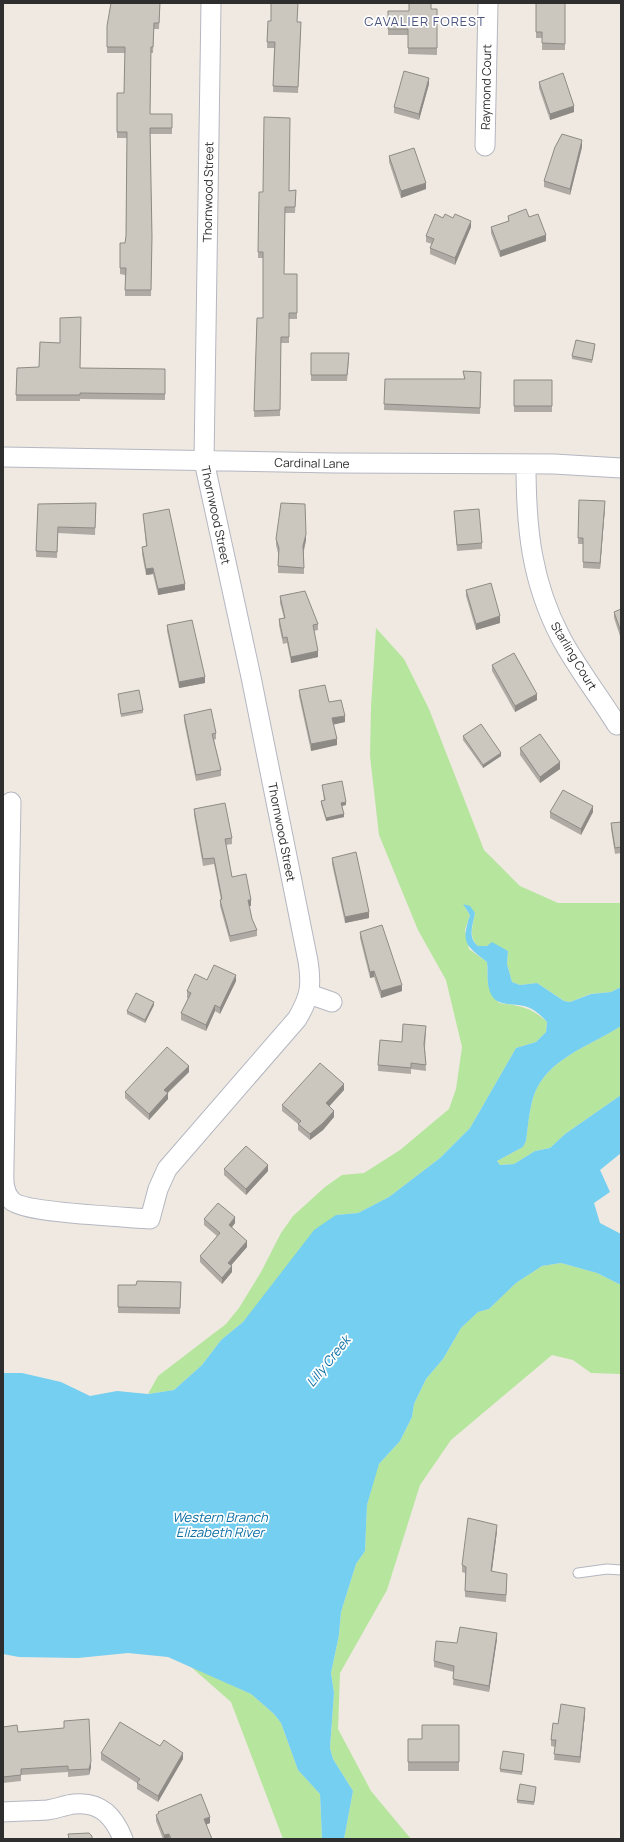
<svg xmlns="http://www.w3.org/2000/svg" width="624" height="1842" font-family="Manrope,sans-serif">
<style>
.green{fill:#b6e59e}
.water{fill:#75cff0}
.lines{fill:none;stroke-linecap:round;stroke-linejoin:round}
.lane-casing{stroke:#b4b7c1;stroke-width:11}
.street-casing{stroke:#b4b7c1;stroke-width:21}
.lane{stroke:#fff;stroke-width:9}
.street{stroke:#fff;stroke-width:19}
.wall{fill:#afaba4}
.shaded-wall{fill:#8e8b86}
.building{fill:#cbc7bf;stroke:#8e8b86}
.labels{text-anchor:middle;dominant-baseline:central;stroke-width:3.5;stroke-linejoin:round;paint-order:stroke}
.street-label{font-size:12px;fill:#2e2e2e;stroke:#fff}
.neighbourhood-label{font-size:13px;letter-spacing:1px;fill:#4d5680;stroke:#fff}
.water-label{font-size:13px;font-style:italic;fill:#0d6fa3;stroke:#fff}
</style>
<rect width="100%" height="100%" fill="#efe9e1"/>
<path class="green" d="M376,628L404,659L429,709L484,850L520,886L558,903H621V987L611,992L590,994L570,1002L564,1001L537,983L520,985L512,982L507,964L508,951L487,946H478C468,938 473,924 475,913L463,904L470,915L465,930L469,949L487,962L488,985L499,1003C520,1006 531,1007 547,1022L546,1032L536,1042L516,1048L470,1128L440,1158L389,1197L358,1213L336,1215L243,1322L221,1340L202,1365L174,1390L148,1394L158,1376L226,1324L239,1308L261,1272L281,1233L293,1216L325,1187L342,1175L364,1173L400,1150L449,1109L456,1089L462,1047L446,980L418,930L379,835L370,756L371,707Z
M621,1026V1095L565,1134L550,1148L535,1151L514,1164L500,1165L497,1161L523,1147L526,1141C528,1127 529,1112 533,1098C546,1058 589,1047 621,1026Z
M561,1263L597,1273L621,1285V1374L591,1373L573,1360L552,1355L451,1440L420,1485L387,1590L340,1673L338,1729L371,1791L411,1839H344L353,1791L333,1759L330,1748L334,1693L331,1673L339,1635L341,1612L356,1564L365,1551L367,1505L376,1472L379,1464L400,1441L412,1417L414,1404L426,1379L443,1359L461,1328L478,1312L489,1309L516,1283L542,1266Z
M190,1666L251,1694L274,1714L281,1723L298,1770L320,1794L322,1839H283L231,1702Z"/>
<path class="water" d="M463,904L470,906L475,913C473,924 467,938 478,946H487L492,942L508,951L507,964L512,982L520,985L537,983L564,1001L570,1002L591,994L611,992L621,987V1026C589,1047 546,1058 533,1098C529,1112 528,1127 526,1141L523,1147L497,1161L500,1165L514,1164L535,1151L550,1148L565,1134L621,1095V1153L600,1170L610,1192L594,1203L600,1223L621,1234V1285L597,1273L561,1263L542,1266L516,1283L489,1309L478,1312L461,1328L443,1359L426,1379L414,1404L412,1417L400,1441L379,1464L367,1505L365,1551L356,1564L341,1612L339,1635L331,1673L334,1693L330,1748L333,1759L353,1791L344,1839H322L320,1794L298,1770L281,1723L274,1714L251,1694L168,1657L128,1653L78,1658L19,1657L3,1654V1373H22L61,1382L90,1396L117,1391L148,1394L174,1390L202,1365L221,1340L243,1322L314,1230L336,1215L358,1213L389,1197L440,1158L470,1128L516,1048L536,1042L546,1032L547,1022C541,1015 533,1008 524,1006C506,1002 492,1008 488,984C487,977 488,969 487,962C465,945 461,943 470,915Z"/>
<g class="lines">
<g class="lane-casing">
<path id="lane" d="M578,1573L607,1569L621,1570"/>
</g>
<g class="street-casing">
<path id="street" d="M485,146L488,3
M3,457L334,463L554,464L621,468
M526,464C526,527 531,581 561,638C577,668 599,696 617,725
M11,802L4,1165C4,1177 2,1190 11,1200C22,1213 128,1217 150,1219L158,1189L167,1169L297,1019C310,997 312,986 308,961L251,677L204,461L211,3
M309,994L332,1002
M3,1812C18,1811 32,1811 47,1810C56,1809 65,1805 74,1804C101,1801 114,1817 123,1839"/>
</g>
<use href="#lane" class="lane"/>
<use href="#street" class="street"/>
</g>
<path class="wall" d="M160,3L159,29H154L153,53H151L150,114H172V134H150L152,237L151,296H125V275L120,274V243H125L126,236L127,138H117V93H124L125,53H107V26Z
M536,3H565V50H542V38H536Z
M431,9H437V55L408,54V35H388V11H409Z
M268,21L297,22L301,28L298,93L273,92L274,48H267Z
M539,82L574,112L550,120L539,88Z
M429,84L419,120L394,113V107Z
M582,147L570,195L544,187V181Z
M389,156L426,189L401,198L389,162Z
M296,190L295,213H285L284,274H297V319H289V343H281L280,416L254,417L257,318H263V258H258V252L289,191Z
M508,216L529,217L546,241L500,257L491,233V227L508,221Z
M443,218H453L471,227L455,265L430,254V248L432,244L426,242V236Z
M595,347L592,363L572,359V356Z
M311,353L349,360L347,381H311Z
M17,368L165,369V400L80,399V401H16Z
M463,371L481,372L480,414L384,410L385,379H464Z
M514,380H552V412H514Z
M579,500L605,507L600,569L583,568V544H578Z
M96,503L95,535L58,533L57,558L36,557L38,504Z
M454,511L482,543V549L457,551Z
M143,514L185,590L158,595L153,574L146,575L142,554V547L146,546Z
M276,539L306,540L304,551V574L278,573V553L276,545Z
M466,590L500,623L476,630L466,596Z
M280,596L318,624V630L314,631L318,657L291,663L287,643L283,644L279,625V619L284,618L280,603Z
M621,609V639L614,618V612Z
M167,625L205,683L179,688L167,631Z
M492,665L537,700L515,712L492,671Z
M299,690L329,702L345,722L333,724L337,745L311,751L299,696Z
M118,694L143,710V713L121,717Z
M184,715L216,733V739L214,740L221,770V776L196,781L184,721Z
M463,736L501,756L483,768L463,740Z
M520,748L560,769L540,783L520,755Z
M322,785L346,805L342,806L344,817L326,821L321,804V801L324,800Z
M194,809L232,838V844L226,845L232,877L251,906H249L252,919L257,930V936L230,942L220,906V900H221L214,864L203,866L194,815Z
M550,812H593L581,835L550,818Z
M621,822V853L615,854L611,829V823Z
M332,858L369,918L345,923L332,864Z
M360,932L402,991L381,998L374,977L370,978L360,938Z
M207,980L236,981L220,1014L215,1011L206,1031L181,1020V1013L188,998H187V991Z
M154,1005L145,1023L127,1014V1011Z
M426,1032L425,1048L426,1071L411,1069V1074L378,1071V1065L402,1042Z
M189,1072L168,1093V1099L149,1120L125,1098V1092Z
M344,1090L329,1106L334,1117L323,1130L310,1140L298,1130V1124L282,1111V1105Z
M224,1169L268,1171L246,1195L224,1175Z
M204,1219L235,1223L232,1227L247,1247L231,1265L232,1272L222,1284L200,1262V1256L217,1236L204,1225Z
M181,1282L180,1314L118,1313V1285H136Z
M497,1531L492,1571L507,1580L506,1602L465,1597V1573L462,1572V1565Z
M497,1639L489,1692L453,1685L454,1672L434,1667V1661L457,1643Z
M585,1714L580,1763L554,1760L555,1747L551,1746V1740L558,1724Z
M459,1725V1771H408V1739H422Z
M3,1727L18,1732L91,1767L89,1775L68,1777V1772L21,1775V1781L3,1783Z
M101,1753L183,1759L158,1802L137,1789V1783L101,1760Z
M524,1757L522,1775L500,1772V1769Z
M536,1790L534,1805L517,1803V1800Z
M158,1812L210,1823L206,1825L212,1839H163L156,1821V1815L158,1814Z"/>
<path class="shaded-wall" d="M429,78V84L419,120V114Z
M574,106V112L550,120V114Z
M582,140V147L570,195V189Z
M426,183V189L401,198V191Z
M471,221V227L455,265V258Z
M546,235V241L500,257V251Z
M605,501V507L600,569V563Z
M306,534V540L303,552V546Z
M153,568V574L146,575V569Z
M185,584V590L158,595V589Z
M500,616V623L476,630V624Z
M318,651V657L291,663V657Z
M205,677V683L179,688V682Z
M537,694V700L515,712V706Z
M345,716V722L332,725V718Z
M337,739V745L311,751V744Z
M501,753V756L483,768V765Z
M560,762V769L540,783V777Z
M346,802V805L341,806V803Z
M593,806V812L581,835V829Z
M344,814V817L326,821V818Z
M248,900H251V906H248Z
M369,912V918L345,923V917Z
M374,971V977L370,978V972Z
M236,975V981L220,1014V1008Z
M402,985V991L381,998V991Z
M154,1002V1005L145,1023V1020Z
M215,1005V1011L206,1031V1025Z
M189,1066V1072L164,1096V1090Z
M344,1084V1090L326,1110V1103Z
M168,1093V1099L149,1120V1114Z
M334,1111V1117L323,1130L310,1140V1134Z
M268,1165V1171L246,1195V1189Z
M235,1217V1223L229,1231V1225Z
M247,1241V1247L228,1269V1263Z
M232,1266V1272L222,1284V1278Z
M497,1525V1531L491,1577V1571Z
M497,1633V1639L489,1692V1686Z
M585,1708V1714L580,1763V1757Z
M183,1753V1759L158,1802V1796Z
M91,1761V1767L89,1775V1769Z
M210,1817V1823L204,1825V1819Z
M169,1834V1839H164V1835Z"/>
<path class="building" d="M111,3H160L159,23H154L153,47H151L150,114H172V128H150L152,237L151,290H125L126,268H120V243H125L126,236L127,132H117V93H124L125,47H107V26Z
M271,3H298L297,22H301L298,87L273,86L275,42H267L268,21H271Z
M409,3H431V9H437V48H408V29H388V11H409Z
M536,3H565V44L542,43V32H536Z
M404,71L429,78L419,114L394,107Z
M563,73L574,106L550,114L539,82Z
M264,117L290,118L289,191L296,190L295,207H285L284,274H297V313H289V337H281L280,410L254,411L257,318H263V252H258L259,192H263Z
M562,134L582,140L570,189L544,181L555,147Z
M414,148L426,183L401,191L389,156Z
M526,209L529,217L538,214L546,235L500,251L491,227L509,221L508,216Z
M435,214L443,218L445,214L453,218L455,214L471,221L455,258L430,248L434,239L426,236Z
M81,317L80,368L165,369V394L80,393V395H16L17,368L39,367L40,342L60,343V318Z
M576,340L595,344L592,360L572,356Z
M311,353H349L347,375H311Z
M463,371L481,372L480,408L384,404L385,379H465Z
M514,380H552V406H514Z
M579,500L605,501L600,563L583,562V538H578Z
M96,503L95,528L58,527L57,552L36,551L38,504Z
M281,503L305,504L306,534L303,546L304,568L278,566L279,548L276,539Z
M169,509L185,584L158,589L153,568L146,569L142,547L147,546L143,514Z
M479,509L482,543L457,545L454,511Z
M491,583L500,616L476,624L466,590Z
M305,591L318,624L313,625L318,651L291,657L287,637L283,638L279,619L285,618L280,596Z
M621,609V632L614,612Z
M192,620L205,677L179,682L167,625Z
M514,653L537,694L515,706L492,665Z
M325,685L329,702L341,700L345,716L332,718L337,739L311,744L299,690Z
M139,690L143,710L121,714L118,694Z
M211,709L216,733L212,734L221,770L196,775L184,715Z
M481,724L501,753L483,765L463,736Z
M540,734L560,762L540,777L520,748Z
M342,781L346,802L341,803L344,814L326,818L321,801L325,800L322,785Z
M563,790L593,806L581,829L550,812Z
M225,803L232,838L225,839L232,877L246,874L251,900H248L252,919L257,930L230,936L220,900L222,899L214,858L203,859L194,809Z
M621,822V847L615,848L611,823Z
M356,852L369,912L345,917L332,858Z
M382,925L402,985L381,991L374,971L370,972L360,932Z
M214,965L236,975L220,1008L215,1005L206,1025L181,1013L191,993L187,991L195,974L207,980Z
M136,993L154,1002L145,1020L127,1011Z
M403,1024L426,1026L424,1044L426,1065L411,1063V1068L378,1065L380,1040L402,1042Z
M167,1047L189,1066L164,1090L168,1093L149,1114L125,1092Z
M320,1063L344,1084L326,1103L334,1111L323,1123L310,1134L298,1124L301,1121L282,1105Z
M246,1146L268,1165L246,1189L224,1169Z
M218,1203L235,1217L229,1225L247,1241L228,1263L232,1266L222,1278L200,1256L220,1233L204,1219Z
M137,1281L181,1282L180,1308L118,1307V1285H136Z
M468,1518L497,1525L491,1571L507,1574L506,1595L465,1591L466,1567L462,1565Z
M460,1627L497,1633L489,1686L453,1679L454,1666L434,1661L436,1641L457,1643Z
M561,1704L585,1708L580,1757L554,1754L556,1740H551L553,1723L558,1724Z
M89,1719L91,1761L89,1769L68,1770V1766L21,1769V1775L3,1777V1727L17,1725L18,1732L64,1728V1721Z
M120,1722L160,1746L164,1740L183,1753L158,1796L137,1783L140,1779L101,1753Z
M422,1725H459V1762H408V1739H422Z
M503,1751L524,1754L522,1772L500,1769Z
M520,1784L536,1787L534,1802L517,1800Z
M201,1794L210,1817L204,1819L212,1839H171L169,1834L164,1835L156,1815L159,1813L158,1812Z
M89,1833L92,1836V1839H69L68,1834Z"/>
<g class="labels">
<g class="street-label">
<text transform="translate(486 87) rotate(-89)">Raymond Court</text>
<text transform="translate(208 192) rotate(-89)">Thornwood Street</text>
<text transform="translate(312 463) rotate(1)">Cardinal Lane</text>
<text transform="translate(216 515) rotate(78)">Thornwood Street</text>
<text transform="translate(574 656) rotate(59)">Starling Court</text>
<text transform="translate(282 832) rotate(79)">Thornwood Street</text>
</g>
<g class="neighbourhood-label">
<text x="425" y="21">CAVALIER FOREST</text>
</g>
<g class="water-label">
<text transform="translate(328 1361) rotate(-51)">Lilly Creek</text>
<text x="220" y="1517">Western Branch<tspan x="220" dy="15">Elizabeth River</tspan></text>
</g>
</g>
<rect width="624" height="1842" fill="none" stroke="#2e2e2e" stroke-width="8"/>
</svg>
